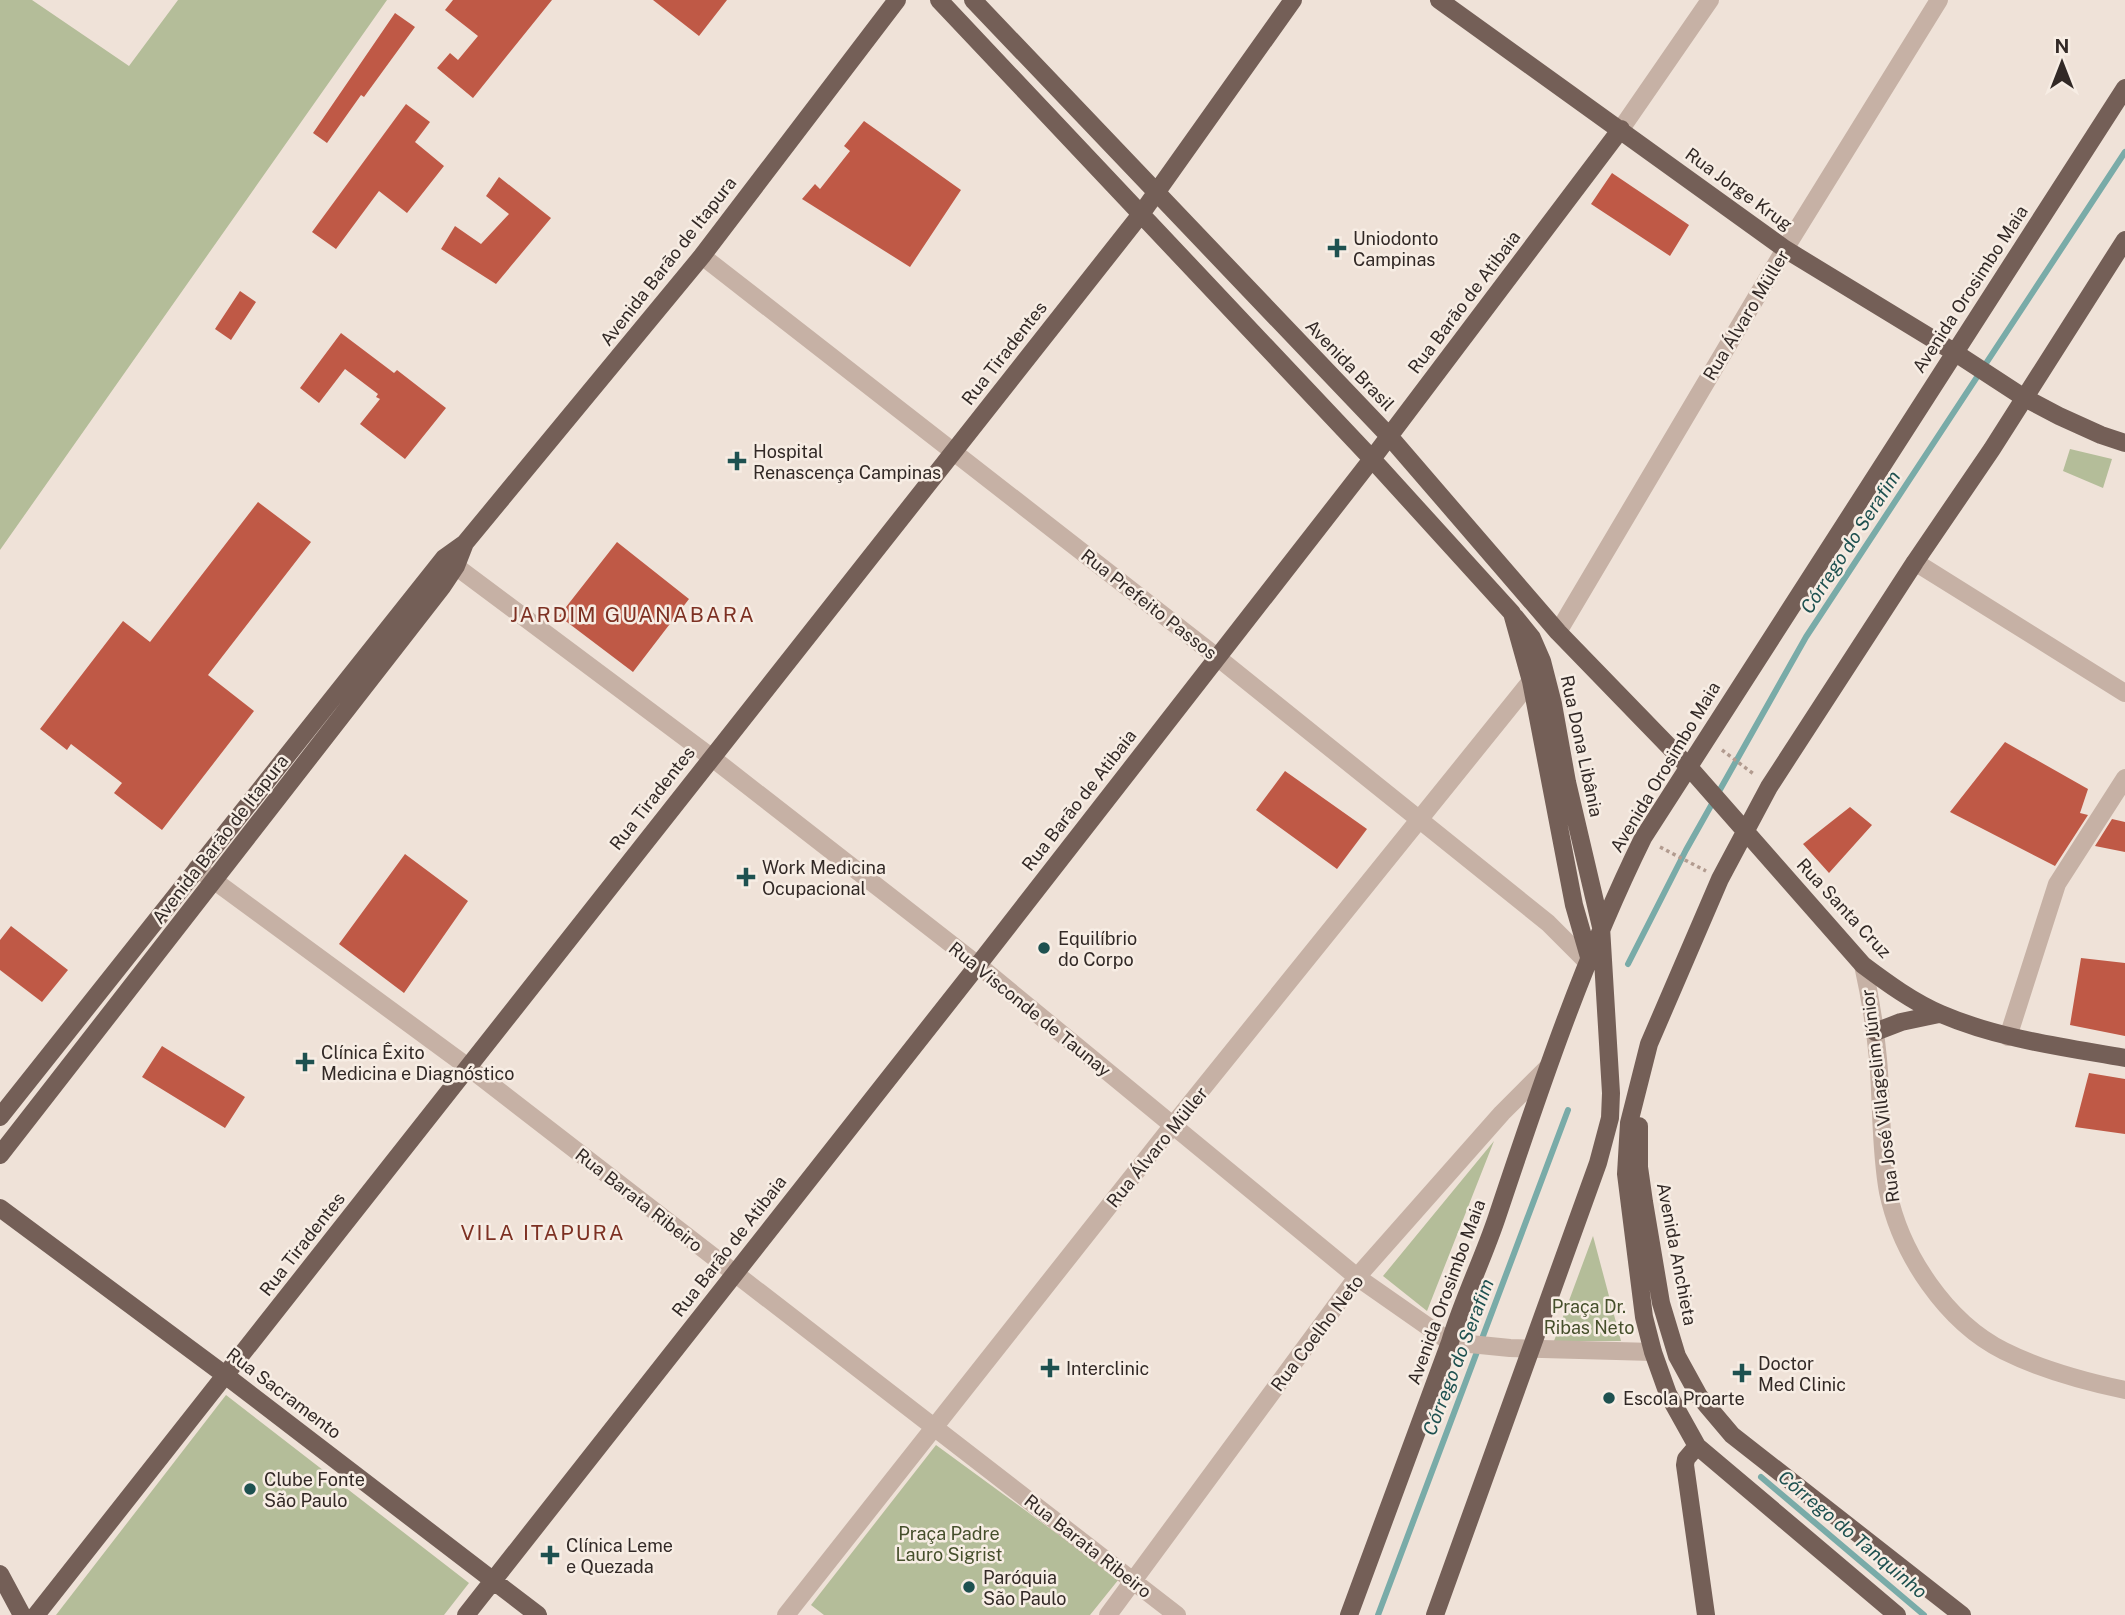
<svg xmlns="http://www.w3.org/2000/svg" width="2125" height="1615" font-family="'Public Sans',sans-serif">
<style>
.green{fill:#b4bd99}
.lines{fill:none;stroke-linecap:round;stroke-linejoin:round}
.stream{stroke:#79aba8;stroke-width:6}
.building{fill:#bf5946}
.path{stroke:#b29b8f;stroke-width:3.5;stroke-dasharray:3.5 3.5;stroke-linecap:butt}
.minor{stroke:#c6b1a5;stroke-width:18}
.major{stroke:#745f57;stroke-width:18}
.poi-dot{fill:#1e5150;stroke:#f7ede4;stroke-width:2.5}
.labels{text-anchor:middle;dominant-baseline:central;stroke-width:5;stroke-linejoin:round;paint-order:stroke}
.street-label{font-size:18px;fill:#322926;stroke:#f7ede4}
.poi-label{font-size:18px;fill:#322926;stroke:#f7ede4;text-anchor:start}
.park-label{font-size:18px;fill:#454f2b;stroke:#f7ede4}
.water-label{font-size:19px;font-style:italic;fill:#1e5150;stroke:#f7ede4}
.quarter-label{font-size:21px;letter-spacing:2px;fill:#7d3123;stroke:#f7ede4}
</style>
<rect width="100%" height="100%" fill="#efe2d8"/>
<path class="green" d="M0,0H32L129,66L178,0H387L0,550Z
M2070,449L2112,459L2103,488L2063,471Z
M1494,1141L1427,1311L1383,1276Z
M1593,1236L1621,1341H1554Z
M226,1395L469,1583L444,1615H56Z
M936,1445L1119,1579L1090,1615H824L811,1605Z"/>
<g class="lines">
<path class="stream" d="M1628,964L1686,850L1806,637L2125,152
M1761,1477L1924,1615
M1378,1615L1568,1110"/>
</g>
<path class="building" d="M453,0H552L473,98L437,68L450,53L458,60L478,36L445,10Z
M653,0H727L699,36Z
M395,13L415,27L364,97L361,95L327,143L313,133Z
M406,104L430,122L415,142L444,166L407,213L379,191L336,249L312,232Z
M864,121L961,190L910,267L802,199L815,184L820,189L850,151L844,146Z
M1612,173L1689,225L1670,256L1591,204Z
M499,177L551,218L496,284L441,249L455,226L481,244L509,214L486,196Z
M240,291L256,302L231,340L215,329Z
M341,333L394,373L397,370L446,408L405,459L360,424L380,399L376,397L378,394L345,369L319,403L300,388Z
M258,502L311,542L208,675L254,711L162,830L114,793L122,783L71,744L67,750L40,729L123,621L150,642Z
M617,542L689,599L633,672L559,616Z
M2005,742L2088,789L2080,813L2088,815L2055,866L1950,812Z
M1285,771L1367,829L1337,869L1256,810Z
M1850,807L1872,825L1829,873L1803,844Z
M2112,819L2125,822V852L2095,846Z
M405,854L468,901L404,993L339,944Z
M11,926L68,970L42,1002L0,970V940Z
M2081,958L2125,963V1036L2070,1025Z
M162,1046L245,1097L225,1128L142,1077Z
M2089,1073L2125,1079V1134L2075,1127Z"/>
<g class="lines">
<path class="path" d="M1722,750L1755,775
M1660,847L1706,871"/>
<path class="minor" d="M1621,129L1710,0
M702,256L1217,657L1548,923L1587,962
M446,559L711,757L978,965L1357,1277L1450,1342L1510,1348L1653,1352
M1915,562L2125,693
M1558,632L1785,249L1939,0
M197,868L468,1067L1177,1615
M1863,965C1870,996 1875,1027 1878,1059C1882,1103 1880,1148 1888,1192C1901,1254 1946,1322 2004,1351C2042,1370 2083,1381 2125,1390
M2008,1037L2057,884L2125,778
M786,1615L1173,1125L1531,681
M1108,1615L1357,1277L1502,1113L1547,1068"/>
<path class="major" d="M939,0L1372,459L1512,613L1531,681L1574,905L1589,957
M973,0L1389,436L1558,632L1688,766L1863,965C1887,983 1913,1002 1941,1014C1999,1039 2063,1047 2125,1058
M1439,0L1785,249L1954,352L2023,397L2059,416L2101,435L2125,443
M1875,1032L1901,1022L1939,1014
M0,1117L444,558L465,543L702,256L897,0
M1639,1126V1167L1644,1202L1661,1303L1677,1356L1699,1396L1732,1435L1962,1615
M0,1155L442,587L456,566L465,543
M0,1208L225,1375L538,1615
M1697,1446L1686,1459L1685,1465L1706,1615
M0,1574L22,1615
M36,1615L1141,214L1293,0
M466,1615L978,965L1372,459L1621,129
M1349,1615L1450,1342C1463,1299 1483,1259 1497,1217C1540,1088 1583,960 1643,838L2125,88
M1435,1615L1598,1163L1610,1118L1611,1093L1601,927L1567,782L1553,704L1542,661L1532,638L1515,617
M1897,1615L1697,1446L1668,1394L1653,1352L1644,1317L1626,1174L1629,1123L1649,1044L1720,879L1769,787L1915,562L1992,449L2125,240"/>
</g>
<g class="poi-dot">
<path d="M1333.5 237.5h7v7h7v7h-7v7h-7v-7h-7v-7h7z"/>
<path d="M733.5 450.5h7v7h7v7h-7v7h-7v-7h-7v-7h7z"/>
<path d="M742.5 866.5h7v7h7v7h-7v7h-7v-7h-7v-7h7z"/>
<circle cx="1044" cy="948" r="7"/>
<path d="M301.5 1051.5h7v7h7v7h-7v7h-7v-7h-7v-7h7z"/>
<path d="M1046.5 1357.5h7v7h7v7h-7v7h-7v-7h-7v-7h7z"/>
<path d="M1738.5 1362.5h7v7h7v7h-7v7h-7v-7h-7v-7h7z"/>
<circle cx="1609" cy="1398" r="7"/>
<circle cx="250" cy="1489" r="7"/>
<path d="M546.5 1544.5h7v7h7v7h-7v7h-7v-7h-7v-7h7z"/>
<circle cx="969" cy="1587" r="7"/>
</g>
<g class="labels">
<g class="street-label">
<text transform="translate(1739 189) rotate(36)">Rua Jorge Krug</text>
<text transform="translate(668 261) rotate(-52)">Avenida Barão de Itapura</text>
<text transform="translate(1970 289) rotate(-57)">Avenida Orosimbo Maia</text>
<text transform="translate(1464 302) rotate(-53)">Rua Barão de Atibaia</text>
<text transform="translate(1746 315) rotate(-59)">Rua Álvaro Müller</text>
<text transform="translate(1004 353) rotate(-52)">Rua Tiradentes</text>
<text transform="translate(1350 365) rotate(46)">Avenida Brasil</text>
<text transform="translate(1149 604) rotate(38)">Rua Prefeito Passos</text>
<text transform="translate(1582 746) rotate(78)">Rua Dona Libânia</text>
<text transform="translate(1665 767) rotate(-59)">Avenida Orosimbo Maia</text>
<text transform="translate(652 798) rotate(-52)">Rua Tiradentes</text>
<text transform="translate(1079 800) rotate(-52)">Rua Barão de Atibaia</text>
<text transform="translate(220 839) rotate(-52)">Avenida Barão de Itapura</text>
<text transform="translate(1844 908) rotate(47)">Rua Santa Cruz</text>
<text transform="translate(1030 1009) rotate(39)">Rua Visconde de Taunay</text>
<text transform="translate(1880 1096) rotate(-97)">Rua José Villagelim Júnior</text>
<text transform="translate(1157 1147) rotate(-51)">Rua Álvaro Müller</text>
<text transform="translate(639 1200) rotate(38)">Rua Barata Ribeiro</text>
<text transform="translate(302 1244) rotate(-52)">Rua Tiradentes</text>
<text transform="translate(729 1246) rotate(-52)">Rua Barão de Atibaia</text>
<text transform="translate(1677 1254) rotate(79)">Avenida Anchieta</text>
<text transform="translate(1446 1292) rotate(-70)">Avenida Orosimbo Maia</text>
<text transform="translate(1317 1333) rotate(-53)">Rua Coelho Neto</text>
<text transform="translate(284 1393) rotate(37)">Rua Sacramento</text>
<text transform="translate(1088 1546) rotate(38)">Rua Barata Ribeiro</text>
</g>
<g class="poi-label">
<text x="1353" y="238">Uniodonto<tspan x="1353" dy="21">Campinas</tspan></text>
<text x="753" y="451">Hospital<tspan x="753" dy="21">Renascença Campinas</tspan></text>
<text x="762" y="867">Work Medicina<tspan x="762" dy="21">Ocupacional</tspan></text>
<text x="1058" y="938">Equilíbrio<tspan x="1058" dy="21">do Corpo</tspan></text>
<text x="321" y="1052">Clínica Êxito<tspan x="321" dy="21">Medicina e Diagnóstico</tspan></text>
<text x="1758" y="1363">Doctor<tspan x="1758" dy="21">Med Clinic</tspan></text>
<text x="1066" y="1368">Interclinic</text>
<text x="1623" y="1398">Escola Proarte</text>
<text x="264" y="1479">Clube Fonte<tspan x="264" dy="21">São Paulo</tspan></text>
<text x="566" y="1545">Clínica Leme<tspan x="566" dy="21">e Quezada</tspan></text>
<text x="983" y="1577">Paróquia<tspan x="983" dy="21">São Paulo</tspan></text>
</g>
<g class="park-label">
<text x="1589" y="1306">Praça Dr.<tspan x="1589" dy="21">Ribas Neto</tspan></text>
<text x="949" y="1533">Praça Padre<tspan x="949" dy="21">Lauro Sigrist</tspan></text>
</g>
<g class="water-label">
<text transform="translate(1850 542) rotate(-57)">Córrego do Serafim</text>
<text transform="translate(1458 1357) rotate(-69)">Córrego do Serafim</text>
<text transform="translate(1853 1534) rotate(40)">Córrego do Tanquinho</text>
</g>
<g class="quarter-label">
<text x="633" y="614">JARDIM GUANABARA</text>
<text x="543" y="1232">VILA ITAPURA</text>
</g>
</g>
<g transform="translate(2062 63)" stroke="#f7ede4" stroke-width="5" paint-order="stroke">
<path d="M0-5L12 26L0 18L-12 26Z" fill="#322926"/>
<text y="-10" font-size="19" font-weight="bold" text-anchor="middle" fill="#322926">N</text>
</g>
</svg>
